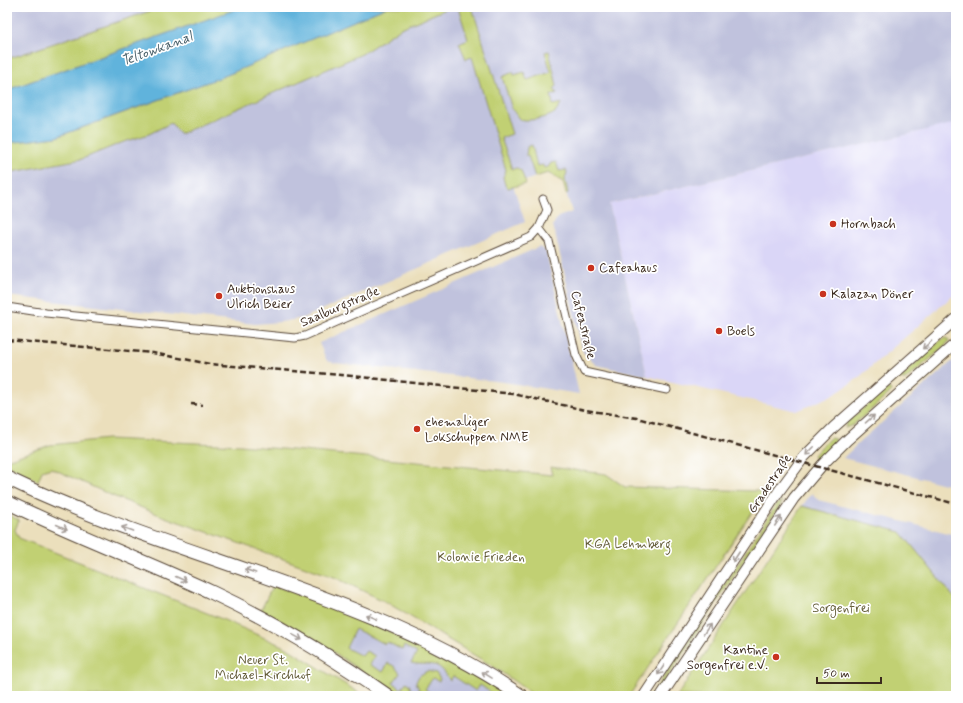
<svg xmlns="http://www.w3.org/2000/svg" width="963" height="703" font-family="Mynerve,sans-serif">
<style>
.built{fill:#dad6f7}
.industrial{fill:#c0c2dd}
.green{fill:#c1d073;stroke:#7e7d48}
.water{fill:#60b3dc;stroke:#4e6e7d}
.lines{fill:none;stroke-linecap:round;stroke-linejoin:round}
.minor-casing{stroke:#554536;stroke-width:9}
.secondary-casing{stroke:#554536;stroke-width:12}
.motorway-casing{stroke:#554536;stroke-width:15}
.minor{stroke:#fff;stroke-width:7}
.secondary{stroke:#fff;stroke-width:10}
.motorway{stroke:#fff;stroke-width:13}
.rail{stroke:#3b2a1e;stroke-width:2.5;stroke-dasharray:6 3;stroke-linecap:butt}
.oneway{stroke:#a79f9a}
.poi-dot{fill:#c8321e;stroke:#fff;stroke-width:1.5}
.labels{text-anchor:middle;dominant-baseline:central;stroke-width:3.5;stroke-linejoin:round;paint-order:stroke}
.poi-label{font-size:13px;fill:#3b2a1e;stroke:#fff;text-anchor:start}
.street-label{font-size:13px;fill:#3b2a1e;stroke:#fff}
.park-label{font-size:13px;fill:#635c38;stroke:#fff}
.water-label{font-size:14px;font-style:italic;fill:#4a616a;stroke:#fff}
</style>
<rect width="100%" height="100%" fill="#fff"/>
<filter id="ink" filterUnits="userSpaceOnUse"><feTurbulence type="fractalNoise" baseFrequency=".025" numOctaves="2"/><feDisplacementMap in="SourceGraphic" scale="8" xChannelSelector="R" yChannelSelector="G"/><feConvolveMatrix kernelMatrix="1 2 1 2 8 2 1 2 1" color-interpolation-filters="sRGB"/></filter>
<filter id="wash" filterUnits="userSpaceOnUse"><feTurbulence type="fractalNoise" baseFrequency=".012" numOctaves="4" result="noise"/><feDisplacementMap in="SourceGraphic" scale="16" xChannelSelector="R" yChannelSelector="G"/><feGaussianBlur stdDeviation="0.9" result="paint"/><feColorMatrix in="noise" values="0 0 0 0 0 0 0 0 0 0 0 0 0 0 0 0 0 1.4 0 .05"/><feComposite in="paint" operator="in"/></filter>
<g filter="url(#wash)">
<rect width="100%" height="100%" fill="#ebdfbc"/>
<path class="built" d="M956,7V293L857,379L835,394L797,411L647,376L609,204L925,130Z"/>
<path class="industrial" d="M7,7H956V123L609,204L647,376L596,365L583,352L553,225L558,217L572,212L563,182L547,173L513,185L525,222L303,318L281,322L255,324L7,296Z
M539,247L546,251L579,394L504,382L335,363L327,361L319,343Z
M956,358V487L843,458L862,440Z
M812,493L818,500L956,535V600L901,532L802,506Z
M273,585L511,696H396L328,648L261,610Z"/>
<path class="green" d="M162,7H242L7,90V59Z
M387,7H451L401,28L362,54L180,134L171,123L149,134L121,143L82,159L7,173V143L57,137L227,75Z
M458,7H472L512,134L501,138L512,169L517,168L521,170L526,184L508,188L505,185L503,177L506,170L472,57L466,59L459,43L468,39Z
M549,51L557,86L554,89L557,93L551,95L553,105L561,103C560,106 558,109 556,112C549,118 528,122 519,119L512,109L502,77L513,72L514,75L524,72L527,80L551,72L545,52Z
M532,145L537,166L543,165L544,168L548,167L551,163L556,162L559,171L566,170L567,172L565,179L568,193L566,194L563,182L548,173L535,177L528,156H526L527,147Z
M946,338L949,340L945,346L905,380L899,379L941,340Z
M889,389L891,390L889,394L853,425L845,428L847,422L884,390Z
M830,438L835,439L836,441L818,461L813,456Z
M107,439L240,445L552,475L550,467L606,474L625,487L758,491L763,496L629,696H535L494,667L386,602L334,577L162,516L113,496L51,468L42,471L38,481L7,465V460L50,445Z
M783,501L655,696H651L777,504Z
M802,506L901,532L956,600V696H677Z
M7,514L19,520L15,530L19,538L222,619L287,648L364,696H7Z
M273,585L357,616L428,649L511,696H496L480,685L476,691L453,676L450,681C438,658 431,667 411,663L417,653L404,646L402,650L387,642L385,644L355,629L346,648L362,656L366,651L375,656L370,665L383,672L388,663L394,666L400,673L393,683L402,689L406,682L409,684L413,696H396L328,648L261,610Z
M427,671L436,673L440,679L439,682L433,678L425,689L431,693L425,695L420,692L416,682L419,676Z"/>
<path class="water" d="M242,7H387L227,75L56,137L7,143V90Z"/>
</g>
<g filter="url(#ink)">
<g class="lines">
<g class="minor-casing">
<path id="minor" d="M539,228L549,241L576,355L584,372L667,390
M7,307L46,313L295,338L305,336L531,237L539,228L547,210L543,199"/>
</g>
<g class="secondary-casing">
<path id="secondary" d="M644,696L779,491L804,457L834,427L956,319
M661,696L794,498L823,464L847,440L956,343"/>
</g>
<g class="motorway-casing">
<path id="motorway" d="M7,478C174,559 365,590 521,696
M7,502C74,535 145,561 213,593C275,622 332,657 388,696"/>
</g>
<use href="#minor" class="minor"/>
<use href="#secondary" class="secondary"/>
<use href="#motorway" class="motorway"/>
<path class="rail" d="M7,340L153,353L210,364L352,376L513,394L585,410L637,418L956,504
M191,404L202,405"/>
</g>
<defs><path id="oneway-shaft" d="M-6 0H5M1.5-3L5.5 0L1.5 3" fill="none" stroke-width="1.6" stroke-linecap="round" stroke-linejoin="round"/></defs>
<g class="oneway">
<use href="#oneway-shaft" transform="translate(927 345) rotate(139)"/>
<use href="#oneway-shaft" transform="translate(870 419) rotate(-41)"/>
<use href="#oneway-shaft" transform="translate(810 451) rotate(135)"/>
<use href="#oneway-shaft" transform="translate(778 521) rotate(-57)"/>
<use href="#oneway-shaft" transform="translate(62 527) rotate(24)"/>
<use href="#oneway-shaft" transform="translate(127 529) rotate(-160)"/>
<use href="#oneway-shaft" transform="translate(736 557) rotate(123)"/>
<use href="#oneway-shaft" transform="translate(250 571) rotate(-161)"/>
<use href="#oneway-shaft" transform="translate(181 579) rotate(24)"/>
<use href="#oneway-shaft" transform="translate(371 617) rotate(-157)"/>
<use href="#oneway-shaft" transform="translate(707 629) rotate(-56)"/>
<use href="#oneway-shaft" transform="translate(297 637) rotate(29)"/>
<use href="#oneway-shaft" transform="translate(661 670) rotate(124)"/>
<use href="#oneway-shaft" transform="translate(487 675) rotate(-148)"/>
</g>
</g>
<g class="poi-dot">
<circle cx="833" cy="224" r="4"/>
<circle cx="591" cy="268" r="4"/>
<circle cx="823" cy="294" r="4"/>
<circle cx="219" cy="296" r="4"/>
<circle cx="719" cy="331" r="4"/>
<circle cx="417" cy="429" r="4"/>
<circle cx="776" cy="657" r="4"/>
</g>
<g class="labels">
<g class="poi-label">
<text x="841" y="224">Hornbach</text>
<text x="599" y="268">Cafeahaus</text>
<text x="227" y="289">Auktionshaus<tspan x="227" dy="15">Ulrich Beier</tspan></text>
<text x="831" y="294">Kalazan Döner</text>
<text x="727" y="331">Boels</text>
<text x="425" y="422">ehemaliger<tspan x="425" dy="15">Lokschuppen NME</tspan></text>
<text x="768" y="650" text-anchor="end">Kantine<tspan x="768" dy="15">Sorgenfrei e.V.</tspan></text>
</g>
<g class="street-label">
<text transform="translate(340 307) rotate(-23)">Saalburgstraße</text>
<text transform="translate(583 325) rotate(76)">Cafeastraße</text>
<text transform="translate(770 484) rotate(-56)">Gradestraße</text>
</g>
<g class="park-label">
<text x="628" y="544">KGA Lehmberg</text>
<text x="481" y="557">Kolonie Frieden</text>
<text x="841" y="608">Sorgenfrei</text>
<text x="263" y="660">Neuer St.<tspan x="263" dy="15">Michael-Kirchhof</tspan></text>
</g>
<g class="water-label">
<text transform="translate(157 49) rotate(-20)">Teltowkanal</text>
</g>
</g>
<rect width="963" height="703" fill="none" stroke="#fff" stroke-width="24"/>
<path d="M817 677v6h64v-6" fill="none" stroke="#3b2a1e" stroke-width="2"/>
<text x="823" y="677" font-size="12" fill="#3b2a1e" stroke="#ffffff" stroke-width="3" paint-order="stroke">50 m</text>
</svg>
